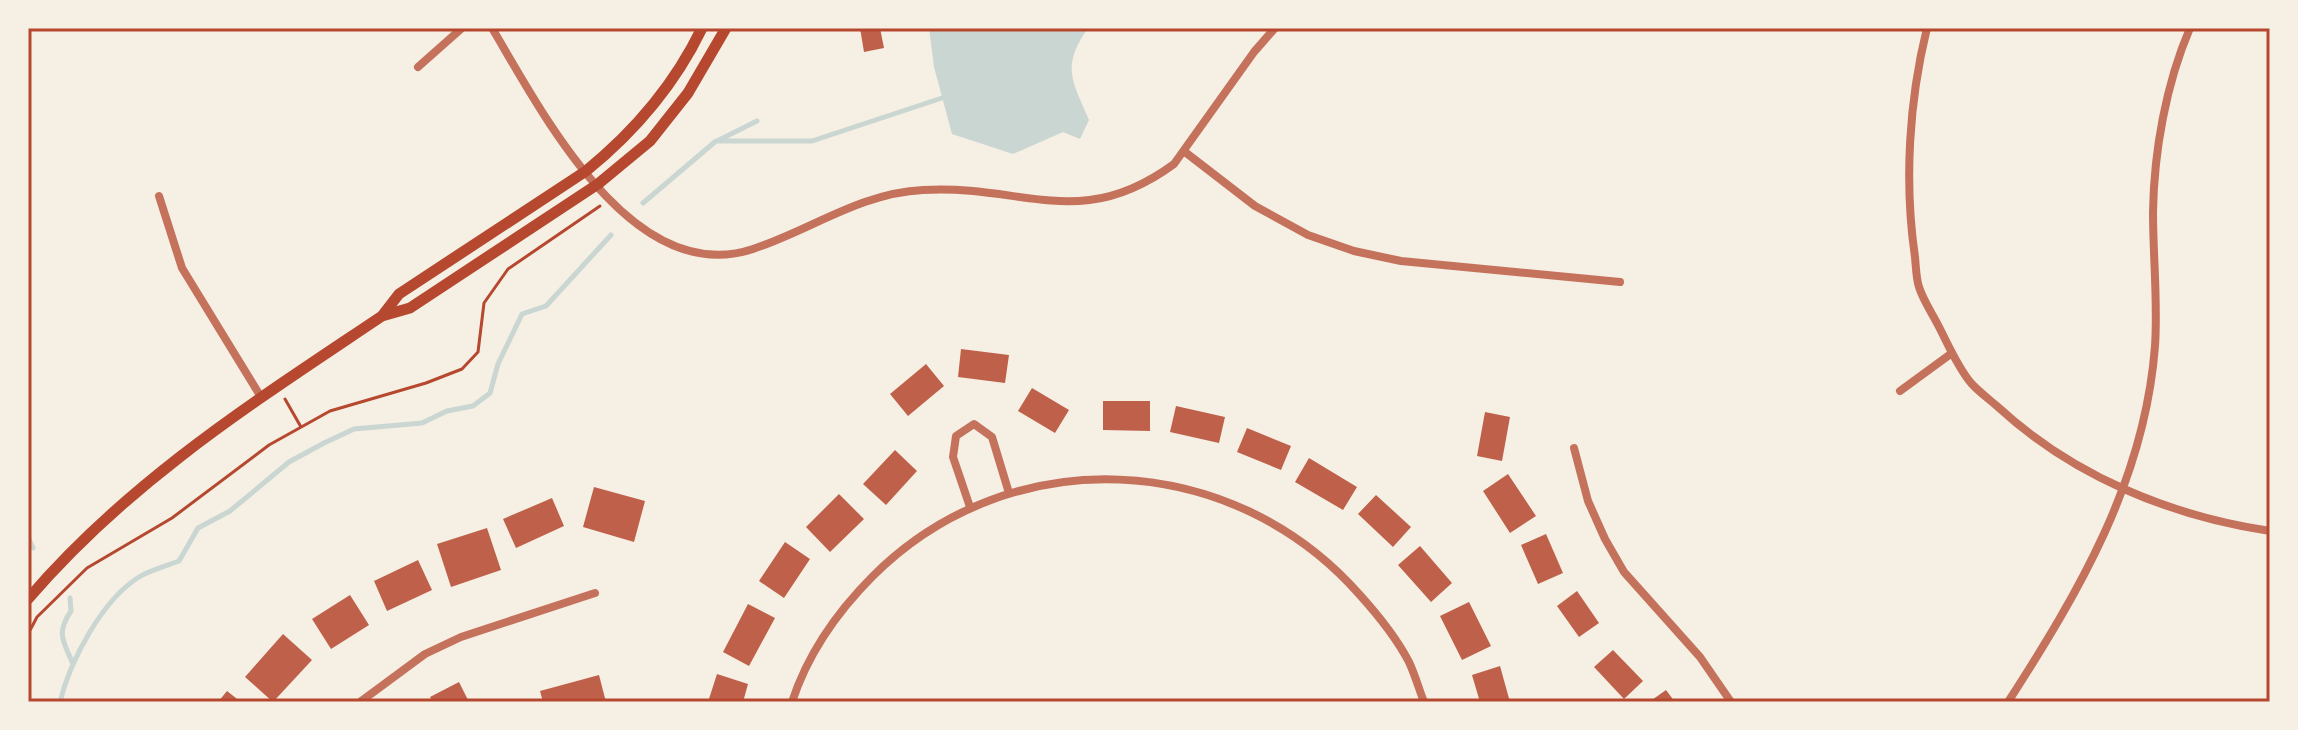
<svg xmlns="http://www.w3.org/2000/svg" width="2298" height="730" font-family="Jost,sans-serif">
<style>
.water{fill:#c9d6d2}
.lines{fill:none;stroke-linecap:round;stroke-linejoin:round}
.stream{stroke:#c9d6d2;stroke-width:5}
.building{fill:#bf614a}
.path{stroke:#b5482f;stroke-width:3}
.minor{stroke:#c5725c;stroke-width:8}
.secondary{stroke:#b5482f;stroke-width:11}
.neatline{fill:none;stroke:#b5482f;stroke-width:3}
</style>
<rect width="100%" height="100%" fill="#f6efe4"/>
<path class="water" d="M929,28H1088C1061,67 1072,80 1089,120L1080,139L1063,132L1013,154L952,134L934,67Z"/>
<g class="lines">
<path class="stream" d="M719,140L757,121
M643,203L716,141H812L942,98
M28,537L33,548
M70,598L71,611C56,633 63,641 73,664
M60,702C70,661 102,600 139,577C150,570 166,566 179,561L198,528L230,511L289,462L324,443L354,429L422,423L447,411L473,406L490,393L498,364L522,314L546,306L611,235"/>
</g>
<path class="building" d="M860,28H880L884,48L864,52Z
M961,349L1009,355L1005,383L958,377Z
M926,364L944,386L908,416L890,394Z
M1032,388L1069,410L1055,433L1018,411Z
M1103,401H1150V431L1103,430Z
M1176,406L1225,417L1219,443L1170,432Z
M1485,412L1510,417L1502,461L1477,456Z
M1247,428L1291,446L1281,470L1237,452Z
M895,450L917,471L886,505L863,484Z
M1309,458L1357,487L1343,510L1295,482Z
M1508,474L1536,516L1510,533L1483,491Z
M594,487L645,501L634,542L583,527Z
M839,494L864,519L830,552L806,527Z
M1376,495L1411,527L1393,547L1358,514Z
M552,498L564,526L516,548L503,519Z
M487,528L501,570L451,587L437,544Z
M1546,534L1563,573L1538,584L1521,545Z
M785,542L810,559L784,598L759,581Z
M1420,546L1452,583L1431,602L1398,565Z
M418,560L432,590L387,611L374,581Z
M1577,591L1599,623L1579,637L1557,606Z
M350,595L369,625L331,649L312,619Z
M1469,602L1491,646L1462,660L1440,616Z
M748,604L775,618L749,666L723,652Z
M283,634L312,660L273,702L245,677Z
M1613,650L1643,681L1624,699L1594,667Z
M1500,666L1510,702H1480L1472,675Z
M717,674L748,684L743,702H708Z
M599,675L606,702H543L540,691Z
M459,682L469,702H433L430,697Z
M1666,690L1675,702H1649Z
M227,691L241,702H218Z"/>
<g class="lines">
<path class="path" d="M285,399L301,427
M28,634L37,617L87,568L172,518L269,445L330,411L426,383L462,369L478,352L484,303L508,269L600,206"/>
<path class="minor" d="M492,28C542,112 632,289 753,249C811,230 860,193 923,190C1024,184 1080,233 1174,164L1254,52L1275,28
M1927,28C1909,101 1904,182 1915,257C1916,267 1916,278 1919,287C1923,300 1932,313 1938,325C1948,344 1957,366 1971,383C1979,392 1989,399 1998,407C2073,476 2170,516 2270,531
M418,67L462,28
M1185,152L1255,206L1308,235L1354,251L1401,261L1620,282
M159,196L182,268L261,397
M1900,391L1952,353
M1574,448L1588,501L1605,539L1624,572L1700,657L1731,702
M970,507L953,457L956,436L974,424L992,437L1009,493
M360,702L425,654L461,637L595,593
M792,702C808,653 837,612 873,576C1010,439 1232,450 1359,594C1378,615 1396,637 1409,662C1415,675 1419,689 1424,702
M2008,702C2079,592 2145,480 2155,346C2158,302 2153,257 2153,212C2154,151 2166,84 2190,28"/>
<path class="secondary" d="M382,316L410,308L598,184L650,141L688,93L726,28
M28,599C130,480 254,402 382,316L399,294L586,171C634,132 675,84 702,28"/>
</g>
<rect width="2298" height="730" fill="none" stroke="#f6efe4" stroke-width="60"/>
<rect x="30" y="30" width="2238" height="670" class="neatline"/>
</svg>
